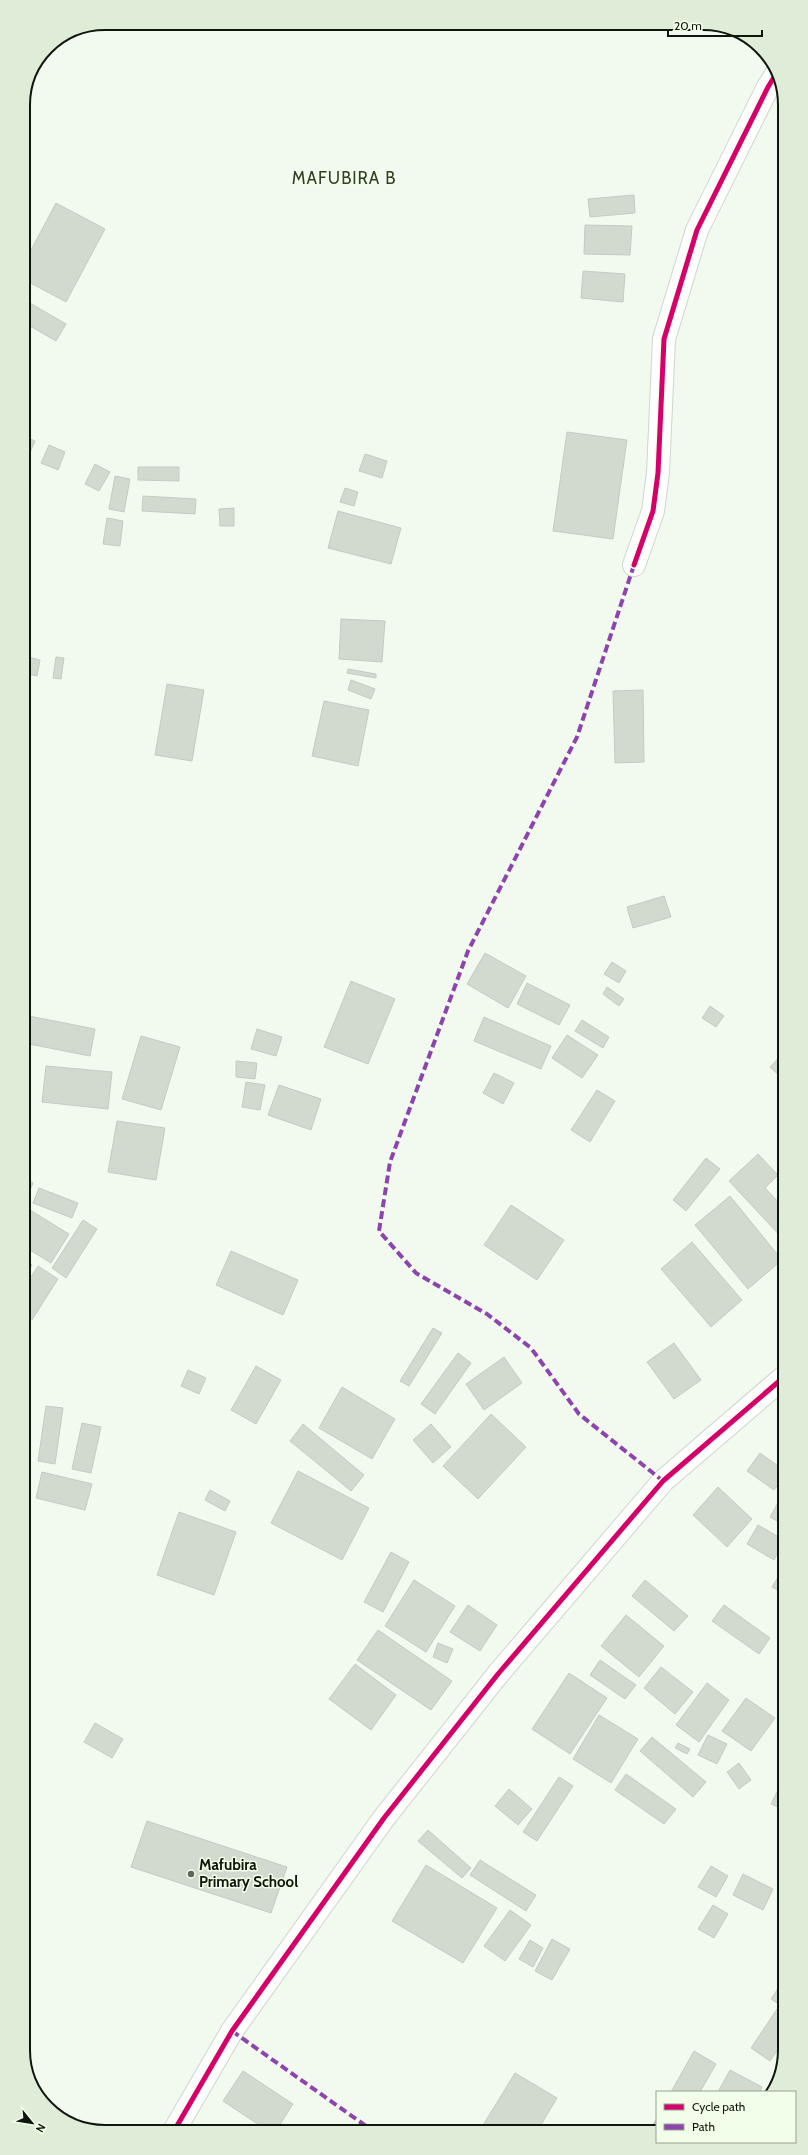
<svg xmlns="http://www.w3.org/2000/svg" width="808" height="2155" viewBox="0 0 808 2155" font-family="Cabin,sans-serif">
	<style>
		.building { fill: #d2d9cf; stroke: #c5cbc2 }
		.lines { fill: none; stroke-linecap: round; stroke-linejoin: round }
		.minor-casing { stroke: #cfd6cc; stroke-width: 24 }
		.minor { stroke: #fdfefd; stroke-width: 22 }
		.quiet { stroke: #8e44ad; stroke-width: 4; stroke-dasharray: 8 4; stroke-linecap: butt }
		.cycleway-casing { stroke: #f1ffea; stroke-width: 8 }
		.cycleway { stroke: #d6006c; stroke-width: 5 }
		.poi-dot { fill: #5f665c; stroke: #f1ffea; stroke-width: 1.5 }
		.labels { text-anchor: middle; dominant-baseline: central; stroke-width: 3; stroke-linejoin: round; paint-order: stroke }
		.poi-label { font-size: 15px; font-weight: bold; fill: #10160d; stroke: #f1ffea; text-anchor: start }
		.quarter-label { font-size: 17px; letter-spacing: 1px; fill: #313e2a; stroke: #f1ffea }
		.rim { fill: none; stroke: #10160d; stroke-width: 2 }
	</style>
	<rect width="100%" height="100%" fill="#f2faef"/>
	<path class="building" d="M634,195L635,213L590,217L588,199Z
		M56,203L105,229L66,302L23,279V265Z
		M585,225L632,226L630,255L584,254Z
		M583,271L625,274L623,302L581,298Z
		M23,299L66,324L56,341L23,322Z
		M567,432L627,440L613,539L553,531Z
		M24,436L35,441L25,464L24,463Z
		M49,445L65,452L58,470L41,463Z
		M365,454L387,461L382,478L359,471Z
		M95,464L110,472L99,491L85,484Z
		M138,467H179V481L138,480Z
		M115,476L130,479L124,512L109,509Z
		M24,480L31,482L24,500Z
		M345,488L358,492L354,506L340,502Z
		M143,496L196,499L195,514L142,511Z
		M234,508V526H220L219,509Z
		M338,511L401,528L391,564L328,548Z
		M107,518L123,521L120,546L103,544Z
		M341,619L385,621L382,662L339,659Z
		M24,656L40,660L37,676L24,673Z
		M56,657L64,658L61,679L53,678Z
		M348,669L376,674V678L347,673Z
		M351,680L375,689L371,699L348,690Z
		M167,684L204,690L192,761L155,755Z
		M643,690L644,762L615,763L613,691Z
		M324,701L369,710L358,766L312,756Z
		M664,896L671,917L633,928L627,907Z
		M485,953L526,976L508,1008L467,984Z
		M612,962L626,971L619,983L604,974Z
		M351,981L395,999L368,1064L324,1047Z
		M527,983L570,1005L559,1025L517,1004Z
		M607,987L624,999L619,1006L603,994Z
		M710,1006L724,1016L716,1027L702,1018Z
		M24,1015L95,1029L90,1056L24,1043Z
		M484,1017L551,1046L541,1069L474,1041Z
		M582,1020L609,1037L603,1048L575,1031Z
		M257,1029L282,1037L276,1056L251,1049Z
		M567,1035L598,1055L582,1078L552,1058Z
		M141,1036L180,1047L161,1110L122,1099Z
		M784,1052V1080L770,1067Z
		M236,1061L257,1063L255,1079L236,1077Z
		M46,1066L112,1072L108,1109L42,1102Z
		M494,1073L514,1083L503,1104L483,1093Z
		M246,1082L265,1085L260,1110L242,1107Z
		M279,1085L321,1099L311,1130L268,1115Z
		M597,1090L615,1101L590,1142L571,1130Z
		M117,1121L165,1128L156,1180L108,1172Z
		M758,1154L778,1175L765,1188L784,1208V1240L729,1181Z
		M706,1158L720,1169L686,1211L673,1200Z
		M25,1179L33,1183L26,1200L25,1199Z
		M39,1188L78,1203L72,1218L33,1203Z
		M730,1196L782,1260L748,1289L695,1225Z
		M511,1205L564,1240L537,1280L484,1245Z
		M30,1210L69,1234L51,1263L25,1247V1219Z
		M83,1220L97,1229L66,1278L52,1268Z
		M692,1242L742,1300L711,1327L661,1269Z
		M231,1251L298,1280L283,1315L216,1285Z
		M25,1260L32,1265L25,1276Z
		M38,1266L58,1279L32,1320L25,1316V1286Z
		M433,1328L442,1333L409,1386L400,1381Z
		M674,1343L701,1380L674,1399L647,1362Z
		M458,1353L471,1363L435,1414L421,1404Z
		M504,1357L522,1383L484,1410L466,1384Z
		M256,1366L281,1380L256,1424L231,1410Z
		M188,1370L206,1378L199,1394L181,1386Z
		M342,1387L395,1419L372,1459L319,1428Z
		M46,1406L63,1408L55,1464L38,1461Z
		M491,1414L526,1447L478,1499L443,1466Z
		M82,1423L101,1427L91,1473L72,1469Z
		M303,1424L364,1475L351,1491L290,1441Z
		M431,1424L451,1447L433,1463L413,1440Z
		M25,1438L31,1440L25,1453Z
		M760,1453L784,1470V1476L774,1490L747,1471Z
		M298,1471L369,1508L342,1560L271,1523Z
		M42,1472L92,1484L85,1510L36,1498Z
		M718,1487L752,1519L727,1547L693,1515Z
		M210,1490L230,1501L225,1511L205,1500Z
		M784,1492V1525L770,1517Z
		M179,1512L236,1532L214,1595L157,1575Z
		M758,1525L784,1540L774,1560L747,1544Z
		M391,1552L409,1562L383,1612L364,1602Z
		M784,1567V1594L772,1587Z
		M414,1580L455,1606L426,1652L385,1626Z
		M645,1580L688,1616L674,1631L632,1596Z
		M468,1605L497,1625L480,1651L450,1632Z
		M724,1605L770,1638L759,1654L712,1621Z
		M626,1615L664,1646L639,1677L601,1646Z
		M378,1630L452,1681L431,1710L357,1660Z
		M438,1643L453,1649L447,1663L433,1657Z
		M600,1660L636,1685L625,1699L590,1675Z
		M355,1664L396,1695L371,1730L329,1699Z
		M661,1667L693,1692L675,1714L644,1688Z
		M569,1673L607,1698L570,1754L532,1729Z
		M707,1683L729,1700L699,1742L676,1725Z
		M746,1698L775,1718L751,1751L722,1731Z
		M599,1715L638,1739L611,1783L573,1759Z
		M95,1723L123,1739L112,1758L84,1742Z
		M708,1735L727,1744L717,1764L698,1755Z
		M652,1737L706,1782L693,1797L640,1751Z
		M678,1743L690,1749L687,1754L675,1748Z
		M739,1763L751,1780L739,1789L727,1772Z
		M626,1774L676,1809L664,1824L615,1790Z
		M559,1777L573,1786L537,1841L523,1832Z
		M779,1788L785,1791V1810L771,1804Z
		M509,1789L532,1809L518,1825L495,1806Z
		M147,1821L287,1867L271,1913L131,1867Z
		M428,1830L471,1868L462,1878L418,1841Z
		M480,1860L536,1895L526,1911L470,1875Z
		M426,1865L497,1908L463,1963L392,1921Z
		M711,1866L728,1876L716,1897L698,1887Z
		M743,1874L773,1889L763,1910L733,1895Z
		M713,1905L728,1914L714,1938L698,1929Z
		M510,1910L531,1925L505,1961L484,1946Z
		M552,1939L570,1949L552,1980L535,1971Z
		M530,1940L543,1948L533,1967L519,1959Z
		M785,1978V2008L771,1999Z
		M777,2009L785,2015V2039L770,2061L751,2048Z
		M694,2051L716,2064L700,2092H671Z
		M730,2070L762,2087L760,2092H718Z
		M243,2071L293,2104L276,2131H268L223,2101Z
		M515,2073L557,2098L538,2130H480Z
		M657,2118V2129H650Z"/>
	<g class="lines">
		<g class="minor-casing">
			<path id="minor" d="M634,565L653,511L658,473L664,339L697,230L768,87L776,74
				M174,2131L232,2031L384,1818L498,1674L663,1481L784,1377"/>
		</g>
		<use href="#minor" class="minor"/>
		<path class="quiet" d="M634,565L577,737L468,951L390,1162L379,1231L416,1273L487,1314L531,1348L579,1414L663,1481
			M232,2031L373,2131"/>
		<g class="cycleway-casing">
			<path id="cycleway" d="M634,565L653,511L658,473L664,339L697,230L768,87L776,74
				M174,2131L232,2031L384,1818L498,1674L663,1481L784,1377"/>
		</g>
		<use href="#cycleway" class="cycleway"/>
	</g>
	<circle class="poi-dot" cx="191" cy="1874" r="4"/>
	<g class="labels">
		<g class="poi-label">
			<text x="199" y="1865">Mafubira<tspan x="199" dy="17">Primary School</tspan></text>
		</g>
		<g class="quarter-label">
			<text x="344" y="178">MAFUBIRA B</text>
		</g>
	</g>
	<path d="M0 0H808V2155H0ZM105 30H703A75 75 0 0 1 778 105V2050A75 75 0 0 1 703 2125H105A75 75 0 0 1 30 2050V105A75 75 0 0 1 105 30Z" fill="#dfecd8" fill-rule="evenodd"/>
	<path class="rim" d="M105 30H703A75 75 0 0 1 778 105V2050A75 75 0 0 1 703 2125H105A75 75 0 0 1 30 2050V105A75 75 0 0 1 105 30Z"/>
	<rect x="656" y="2091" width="140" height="52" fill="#f1ffea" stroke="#97a292"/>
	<rect x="664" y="2104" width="20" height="6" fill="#d6006c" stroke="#97a292"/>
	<text x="692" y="2111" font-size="12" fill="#10160d">Cycle path</text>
	<rect x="664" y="2124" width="20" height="6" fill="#8e44ad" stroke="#97a292"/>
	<text x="692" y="2131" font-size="12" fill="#10160d">Path</text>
	<g transform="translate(32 2123) rotate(120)" stroke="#f1ffea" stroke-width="3" paint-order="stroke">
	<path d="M0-3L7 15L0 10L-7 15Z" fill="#10160d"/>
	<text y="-6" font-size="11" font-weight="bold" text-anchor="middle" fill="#10160d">N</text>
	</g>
	<path d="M668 30v6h94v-6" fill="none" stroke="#10160d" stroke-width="2"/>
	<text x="674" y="30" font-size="12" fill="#10160d" stroke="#f1ffea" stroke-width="3" paint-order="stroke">20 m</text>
</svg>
